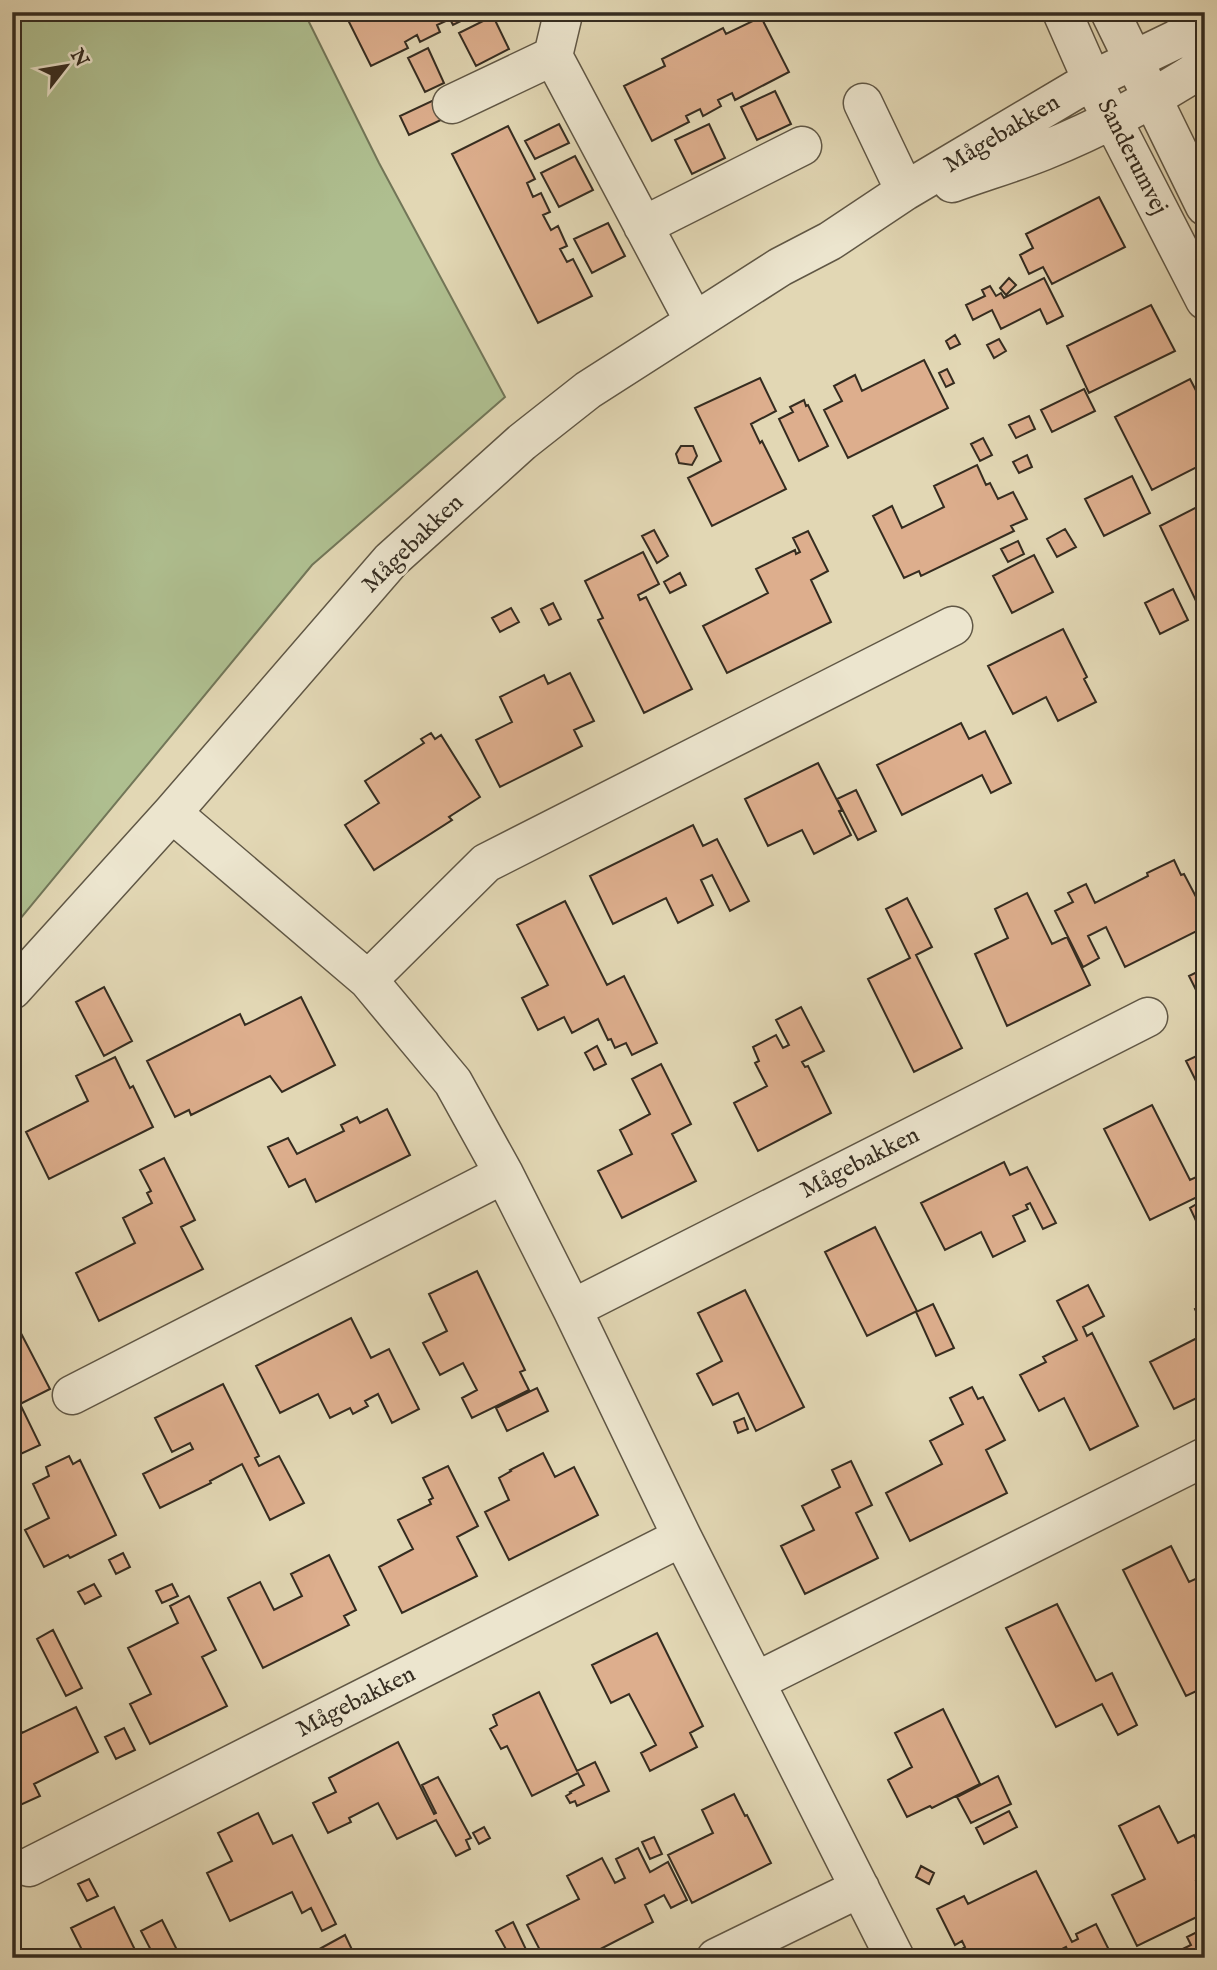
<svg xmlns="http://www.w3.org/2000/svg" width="1217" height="1970" viewBox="0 0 1217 1970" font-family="'IM FELL English',serif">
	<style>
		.green { fill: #afbf90; stroke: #727658; stroke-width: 2 }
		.building { fill: #ddae8d; stroke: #352c20; stroke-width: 2 }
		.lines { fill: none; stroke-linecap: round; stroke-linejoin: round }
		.minor-casing { stroke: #605745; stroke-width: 41 }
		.minor { stroke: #ece5ce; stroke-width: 38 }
		.labels { text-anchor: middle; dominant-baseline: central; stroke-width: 6; stroke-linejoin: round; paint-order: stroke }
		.street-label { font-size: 24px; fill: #352c20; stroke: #ece5ce }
	</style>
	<rect width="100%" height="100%" fill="#e2d7b4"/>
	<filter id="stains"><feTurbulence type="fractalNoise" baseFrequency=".00286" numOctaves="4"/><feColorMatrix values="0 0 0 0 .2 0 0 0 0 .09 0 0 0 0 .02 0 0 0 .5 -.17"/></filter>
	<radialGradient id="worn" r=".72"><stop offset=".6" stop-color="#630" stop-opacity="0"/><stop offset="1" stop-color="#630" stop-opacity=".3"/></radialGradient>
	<path class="green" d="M12,12H304L379,163L505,397L312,565L16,924L12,923Z"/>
	<path class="building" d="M344,12H479L453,25L450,19L437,25L440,32L420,42L417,35L405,42L408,48L371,66Z
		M493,16L509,49L476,66L459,33Z
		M761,17L789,72L735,100L732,93L718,100L721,106L703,116L700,109L686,116L689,122L652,141L624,86L665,66L662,59L723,28L726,34Z
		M428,48L444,83L425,92L408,58Z
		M775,91L791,124L757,140L741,107Z
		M434,100L443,119L409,135L400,116Z
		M559,124L569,143L535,159L525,141Z
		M709,124L725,158L692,174L675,140Z
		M508,126L535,179L527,183L533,197L541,193L550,212L543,215L551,230L558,226L567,246L560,249L567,262L573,259L592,296L538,323L452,154Z
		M575,156L593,190L559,207L541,173Z
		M1099,197L1125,247L1052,284L1043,267L1029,274L1020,255L1033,248L1026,234Z
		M608,223L625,256L592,273L574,239Z
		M1009,278L1016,285L1006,295L1000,288Z
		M1044,278L1063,316L1047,324L1040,309L1001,329L992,310L973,320L966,305L985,296L982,290L990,286L996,296L1001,293L1004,298Z
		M1151,305L1175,351L1089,393L1067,346Z
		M955,335L960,344L950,349L946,341Z
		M999,339L1006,351L994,358L987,345Z
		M924,360L948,408L848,458L824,410L842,401L834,386L855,375L862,391Z
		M947,369L954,383L946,387L939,373Z
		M760,378L776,411L751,424L760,443L762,441L786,489L712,526L688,478L721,461L695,408Z
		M1190,379L1205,408V463L1152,490L1115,417Z
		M1084,389L1095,411L1052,432L1041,410Z
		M804,400L806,406L808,405L828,446L799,461L779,419L793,412L790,407Z
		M1029,416L1035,429L1016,438L1009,425Z
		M983,438L992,455L980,461L971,444Z
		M681,446H693L697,456L692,465L679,463L676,454Z
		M1027,455L1032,467L1019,473L1013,462Z
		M977,465L986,485L990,483L998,499L1013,492L1027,519L1011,526L1014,531L921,576L919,571L904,578L873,516L892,506L902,528L944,507L934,486Z
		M1132,476L1150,513L1104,536L1085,499Z
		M1205,503V597L1196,601L1160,526Z
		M1065,529L1076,547L1057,557L1047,539Z
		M654,530L668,556L657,563L642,536Z
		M808,531L828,571L811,580L831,622L727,673L703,626L768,593L756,569L795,550L796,554L800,552L793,538Z
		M1018,541L1024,554L1008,562L1001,549Z
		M643,552L659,584L638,595L640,600L646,597L692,689L644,713L598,620L603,618L585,581Z
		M1034,555L1053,592L1012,613L993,576Z
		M680,573L686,585L670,593L664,582Z
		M1173,589L1188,620L1160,634L1145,603Z
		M553,603L561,619L549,625L541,609Z
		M511,608L519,622L500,632L492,618Z
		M1063,629L1087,677L1084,679L1096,702L1058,721L1046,697L1013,714L988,666Z
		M570,673L594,721L574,730L582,746L500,787L476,740L512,722L500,697L544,675L548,684Z
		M961,723L969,739L985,731L1011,783L991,793L982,775L902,815L877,765Z
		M431,733L435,739L441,735L480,797L449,817L452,820L374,870L345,825L379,803L365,781L424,743L421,739Z
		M818,763L842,810L839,811L851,835L814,854L802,830L768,846L745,799Z
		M856,790L876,831L858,840L837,799Z
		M693,825L703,846L717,839L749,901L730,911L712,875L701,880L713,905L678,923L666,898L613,924L590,876Z
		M1174,860L1181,875L1184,874L1205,914V927L1125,967L1106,927L1088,936L1099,958L1083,967L1055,911L1073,902L1068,893L1086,884L1095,903L1148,876L1147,873Z
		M1027,893L1052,944L1067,937L1090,985L1007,1026L975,954L1008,938L995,909Z
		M907,898L932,947L916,955L962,1048L914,1072L868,979L910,958L886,909Z
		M565,901L607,985L624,976L657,1043L632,1055L626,1043L615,1048L611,1039L608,1040L598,1019L572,1033L564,1017L538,1030L522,998L548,985L517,925Z
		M1205,968V1005L1204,1006L1189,976Z
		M104,987L132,1041L104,1056L76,1002Z
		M301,997L335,1065L282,1092L270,1076L191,1115L189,1110L175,1117L147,1061L240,1014L245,1025Z
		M801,1007L824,1051L802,1062L805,1067L808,1066L831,1113L758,1151L734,1103L767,1086L755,1063L759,1061L753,1047L776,1035L783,1048L789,1045L776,1020Z
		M597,1046L606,1064L594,1070L585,1053Z
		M1205,1052V1099L1186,1061Z
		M115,1057L130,1088L133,1086L153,1127L49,1179L26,1132L88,1101L76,1076Z
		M661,1064L691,1124L672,1134L696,1181L622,1218L598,1171L632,1154L620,1130L650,1114L632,1079Z
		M1152,1105L1190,1180L1205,1173V1221L1198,1225L1190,1208L1200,1202L1197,1197L1150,1220L1104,1129Z
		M387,1109L410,1155L316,1202L305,1179L289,1187L268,1147L288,1138L297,1154L344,1131L341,1125L357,1117L360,1123Z
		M164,1158L195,1220L181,1227L203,1269L99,1321L76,1273L135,1243L123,1218L152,1203L147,1193L151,1191L140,1170Z
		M1004,1162L1010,1175L1027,1167L1056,1223L1043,1229L1030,1203L1026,1205L1028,1209L1013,1216L1025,1241L993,1257L981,1232L945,1250L921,1203Z
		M875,1227L917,1311L867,1336L825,1252Z
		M477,1271L525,1370L520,1372L529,1390L472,1418L462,1398L477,1390L463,1363L440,1375L423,1343L447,1331L429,1294Z
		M1088,1285L1104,1316L1083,1327L1087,1336L1092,1333L1138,1426L1090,1450L1064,1398L1039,1411L1020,1375L1046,1362L1043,1357L1077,1340L1057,1301Z
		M745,1290L804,1407L756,1431L738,1393L713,1405L697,1374L722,1361L698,1313Z
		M933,1304L954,1348L936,1356L916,1312Z
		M1205,1305V1330L1195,1309Z
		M12,1316L50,1389L20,1404L40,1445L12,1458Z
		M351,1318L371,1358L389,1349L419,1409L392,1423L378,1394L365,1401L368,1406L353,1414L350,1408L330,1418L318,1394L280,1413L256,1366Z
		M1205,1334V1394L1174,1409L1150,1362Z
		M223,1384L259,1456L255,1458L259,1466L279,1456L304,1503L270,1520L242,1464L210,1481L211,1483L160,1508L143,1474L193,1449L190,1443L172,1452L155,1418Z
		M972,1387L978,1399L983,1397L1005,1440L986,1450L1007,1493L910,1541L886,1493L942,1464L930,1441L963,1424L950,1398Z
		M537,1388L548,1411L507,1431L496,1408Z
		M744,1418L748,1429L738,1433L734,1422Z
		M543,1453L555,1477L574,1467L598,1515L509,1560L485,1512L509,1500L499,1478L511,1471L510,1470Z
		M69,1456L73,1464L80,1460L116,1535L70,1558L68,1555L44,1567L25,1530L49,1518L33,1484L49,1476L46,1467Z
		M851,1461L872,1505L856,1513L878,1558L805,1594L781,1546L814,1530L802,1506L840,1487L832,1470Z
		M448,1466L478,1526L457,1537L477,1576L402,1613L379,1567L413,1549L398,1520L431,1504L429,1500L433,1498L423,1478Z
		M1171,1546L1189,1582L1204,1575L1205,1577V1598L1199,1601L1205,1612V1687L1186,1696L1123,1570Z
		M123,1553L130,1567L116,1574L109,1560Z
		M329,1555L356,1610L344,1616L349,1625L263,1668L228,1598L260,1582L274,1610L302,1596L291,1574Z
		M94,1584L101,1596L85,1604L78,1592Z
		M172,1584L178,1596L162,1603L156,1591Z
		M189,1596L216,1650L202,1657L227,1706L150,1744L130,1704L151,1694L128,1648L178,1623L170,1606Z
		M1057,1604L1096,1681L1112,1673L1137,1725L1118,1735L1102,1704L1056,1727L1006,1628Z
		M53,1630L82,1688L66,1696L37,1639Z
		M657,1633L703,1726L690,1733L697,1747L650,1771L641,1753L656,1745L629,1694L611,1703L592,1665Z
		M539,1692L577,1771L595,1762L609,1791L577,1806L575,1801L570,1803L566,1796L571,1793L570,1792L584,1785L578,1773L532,1796L507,1746L501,1749L490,1729L497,1725L493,1715Z
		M76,1707L98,1752L34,1784L40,1796L18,1806L12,1794V1714L22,1733Z
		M943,1709L980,1784L932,1808L930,1806L907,1817L888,1780L912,1767L895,1733Z
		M124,1728L135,1750L116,1759L105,1737Z
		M398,1742L434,1814L436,1813L422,1785L438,1777L471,1838L466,1840L470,1849L456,1856L436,1820L397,1839L378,1803L349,1818L351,1822L328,1833L313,1803L336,1792L329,1778Z
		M998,1776L1011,1804L971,1823L957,1797Z
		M734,1794L745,1816L747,1815L771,1863L692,1903L668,1855L713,1833L702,1810Z
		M1159,1806L1178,1843L1194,1835L1205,1856V1876L1196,1881L1205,1900V1913L1137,1946L1112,1895L1145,1879L1119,1826Z
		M1009,1811L1017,1827L984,1844L976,1828Z
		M258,1813L273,1844L292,1835L336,1924L322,1931L311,1908L302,1913L292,1892L230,1921L207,1873L232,1861L218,1833Z
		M484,1827L490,1838L479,1844L473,1833Z
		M654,1837L662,1854L650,1859L642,1842Z
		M638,1848L650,1872L668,1862L687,1900L671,1908L664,1895L645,1905L653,1922L583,1958H544L527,1925L579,1899L567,1876L602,1858L615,1883L625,1878L616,1859Z
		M921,1866L934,1873L929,1884L916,1877Z
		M1036,1871L1072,1942L1078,1939L1076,1934L1096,1924L1113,1958H1071L1066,1947L1045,1958H957L955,1953L965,1947L962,1941L955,1945L937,1909L964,1896L968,1904Z
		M89,1879L98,1896L87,1901L78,1884Z
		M114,1907L139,1958H86L71,1928Z
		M162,1920L181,1958H155L141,1931Z
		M513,1922L530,1958H494L507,1951L496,1931Z
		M1205,1928V1958H1169L1168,1956L1191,1945L1187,1937Z
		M345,1935L356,1958H330L328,1953L323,1955L324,1958H303Z"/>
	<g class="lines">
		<g class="minor-casing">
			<path id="minor" d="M562,12L563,14L553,56L694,321
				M1062,12L1092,80L1205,300
				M1110,12L1205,206
				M863,103L905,191
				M452,104L553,56
				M952,183C982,172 1013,163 1043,151C1100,128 1154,99 1205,66
				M643,226L802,146
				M172,813L368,980L453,1082L504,1174L572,1309L682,1537L895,1958
				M368,980L486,863L953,626
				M12,990L172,813L391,560L522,442L588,390L780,267L830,241L905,191L1092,80L1175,40L1205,28
				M572,1309L1148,1017
				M72,1395L504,1174
				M757,1681L1205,1457
				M29,1867L682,1537
				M716,1958L860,1888"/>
		</g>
		<use href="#minor" class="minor"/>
	</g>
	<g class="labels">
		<g class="street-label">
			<text transform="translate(1002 134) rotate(-31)">Mågebakken</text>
			<text transform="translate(1132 157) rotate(63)">Sanderumvej</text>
			<text transform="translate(413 544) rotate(-44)">Mågebakken</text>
			<text transform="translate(860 1163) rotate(-27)">Mågebakken</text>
			<text transform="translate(356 1702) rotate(-27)">Mågebakken</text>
		</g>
	</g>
	<rect width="1217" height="1970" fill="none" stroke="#e2d7b4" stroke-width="42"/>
	<rect x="14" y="14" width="1189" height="1942" fill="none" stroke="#352c20" stroke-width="3.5"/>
	<rect x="21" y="21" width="1175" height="1928" fill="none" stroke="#352c20" stroke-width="2"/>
	<g transform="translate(66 66) rotate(59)" stroke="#ece5ce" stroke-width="5" paint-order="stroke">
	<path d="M0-5L12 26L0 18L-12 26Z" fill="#352c20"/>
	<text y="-10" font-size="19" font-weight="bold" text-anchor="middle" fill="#352c20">N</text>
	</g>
	<rect width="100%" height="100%" filter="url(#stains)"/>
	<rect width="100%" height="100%" fill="url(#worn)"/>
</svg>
